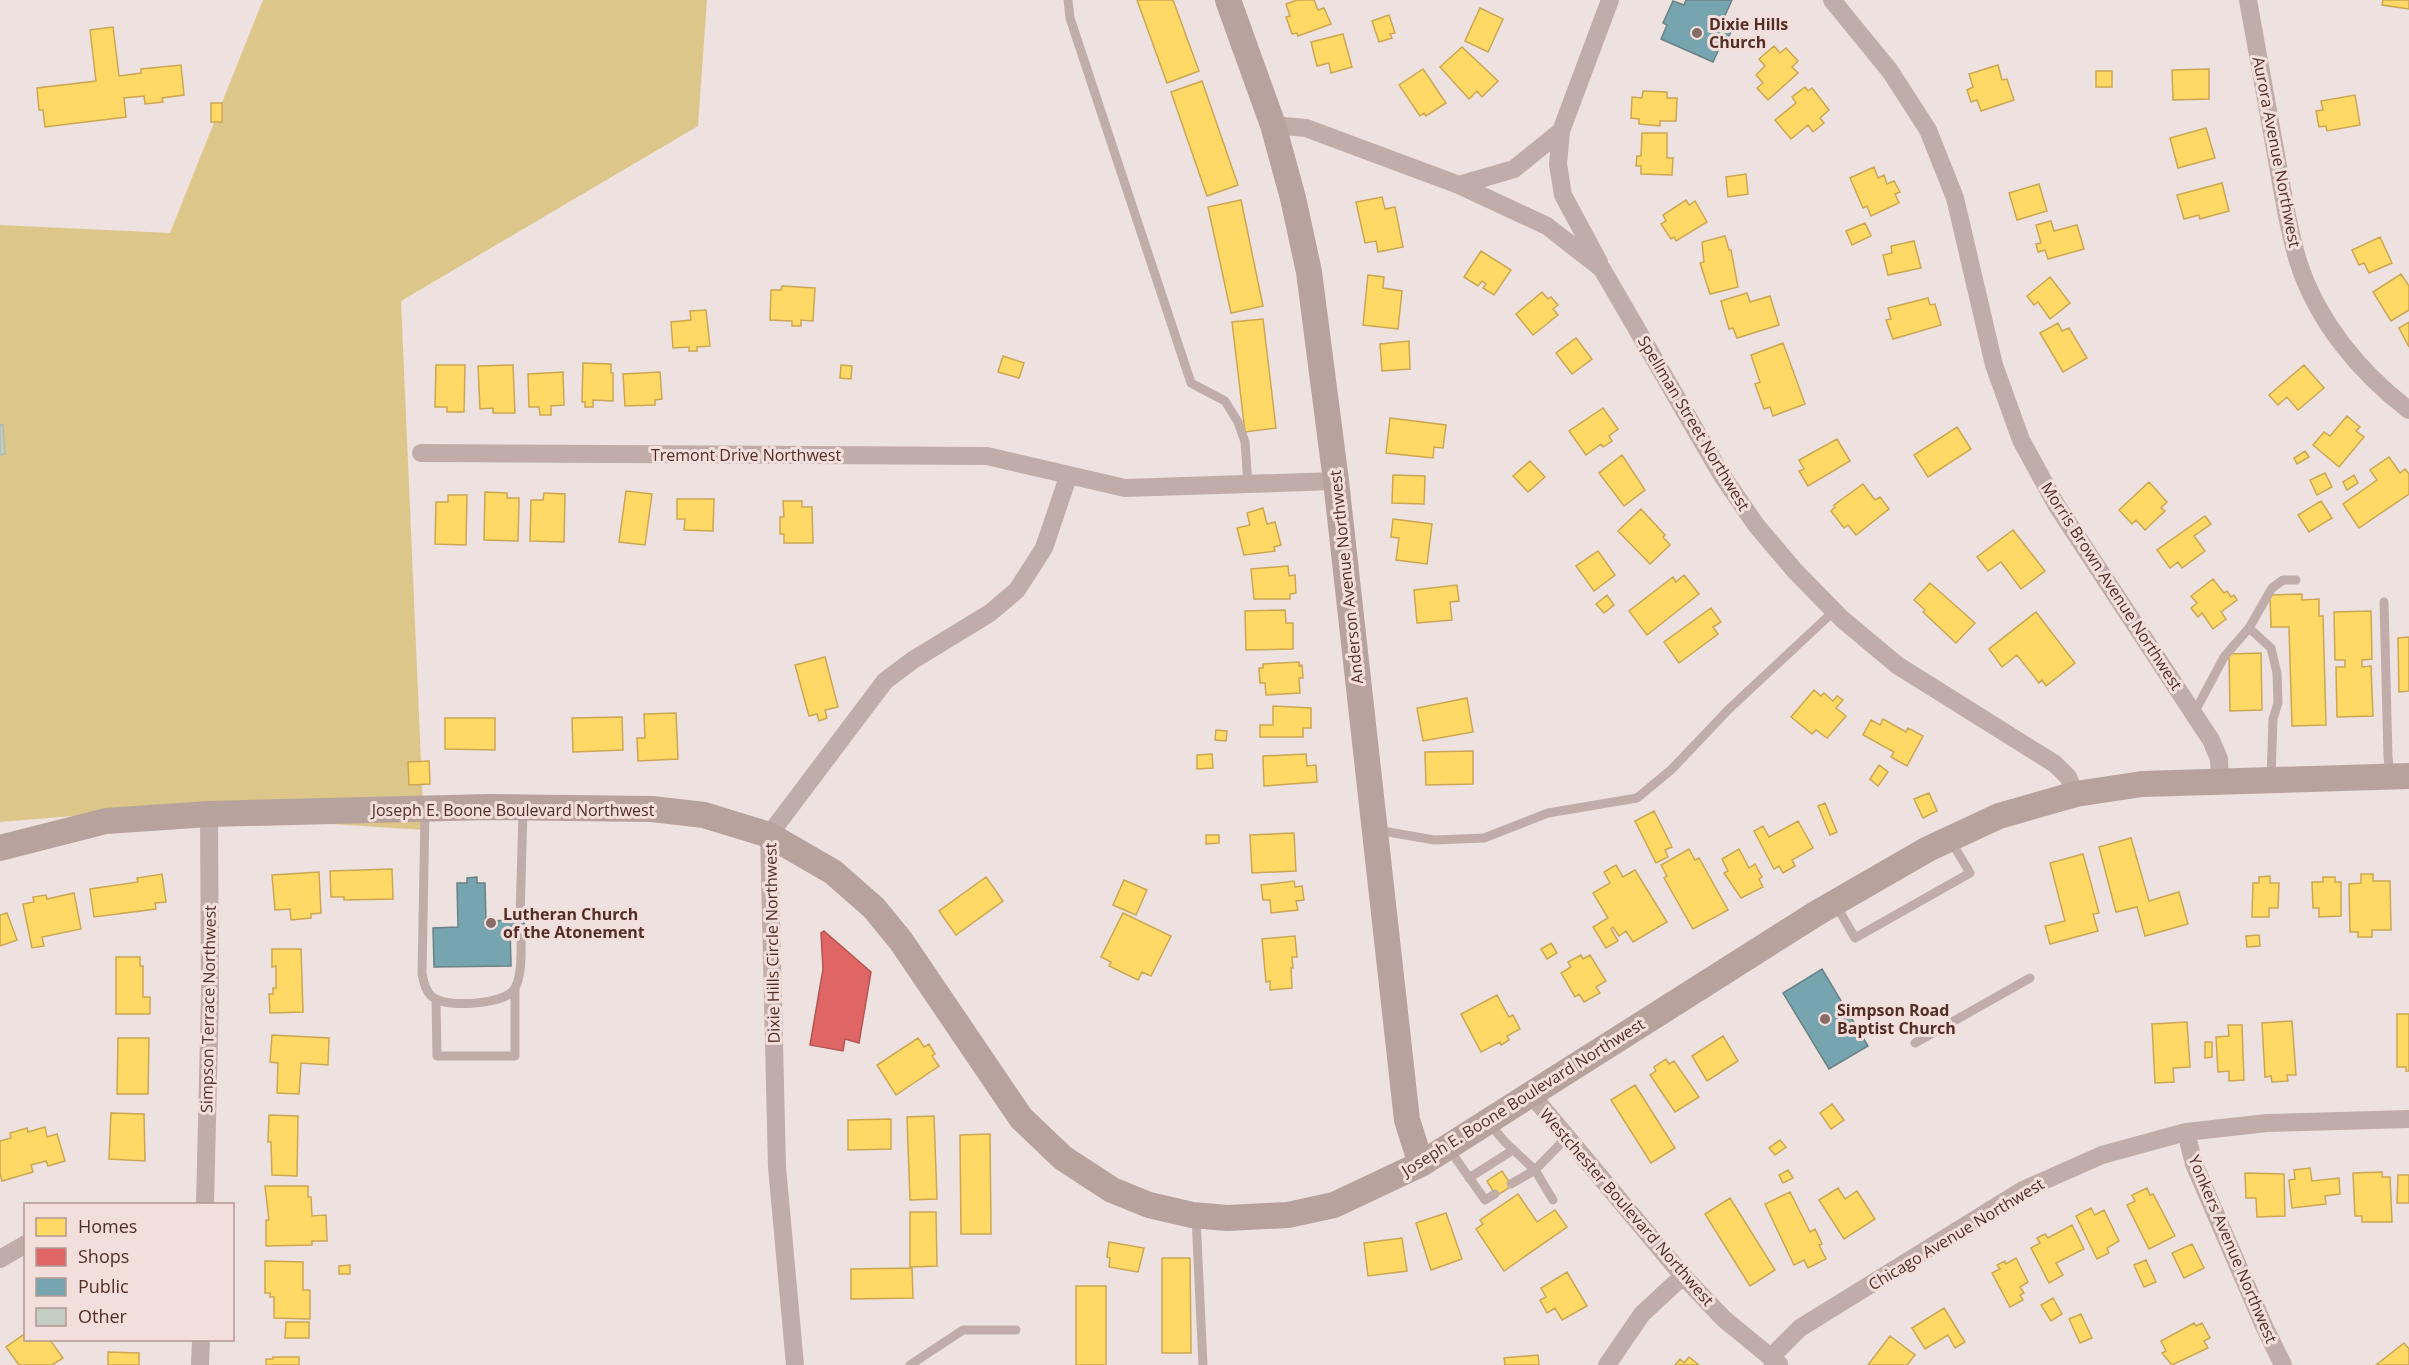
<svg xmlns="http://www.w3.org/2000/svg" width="2409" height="1365" viewBox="0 0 2409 1365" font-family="'Open Sans',sans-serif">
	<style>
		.forest { fill: #dcc68a }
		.homes { fill: #ffd966; stroke: #cba653; stroke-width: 1.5 }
		.shops { fill: #e06666; stroke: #b55553; stroke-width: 1.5 }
		.public { fill: #76a5af; stroke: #6b8186; stroke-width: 1.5 }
		.building { fill: #c3cdc1; stroke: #b0bbb0; stroke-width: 1.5 }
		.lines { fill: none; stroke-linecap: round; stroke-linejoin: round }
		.lane { stroke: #c0adaa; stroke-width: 9 }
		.street { stroke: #c0adaa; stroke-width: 18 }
		.secondary { stroke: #b7a29e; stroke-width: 26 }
		.poi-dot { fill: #886d67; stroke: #f2dfdb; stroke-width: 2 }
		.labels { text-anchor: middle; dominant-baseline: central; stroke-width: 6; stroke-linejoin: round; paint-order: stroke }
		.poi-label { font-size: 16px; font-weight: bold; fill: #522e26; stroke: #f2dfdb; text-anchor: start }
		.street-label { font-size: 16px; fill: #522e26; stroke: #f2dfdb }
	</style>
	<rect width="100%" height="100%" fill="#ede2e0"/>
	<path class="forest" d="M263,0H707L698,126L401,301L424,830L133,811L0,822V225L170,233Z"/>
	<path class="homes" d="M1137,0H1173L1199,71L1167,83Z
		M1297,0H1314L1318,10L1324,8L1331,24L1298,36L1297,33L1292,34L1286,17L1290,16L1286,4Z
		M2383,0H2409V9L2382,5Z
		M1480,8L1503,19L1488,52L1465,41Z
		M1389,15L1395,33L1390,34L1392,38L1379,42L1372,21Z
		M113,27L119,76L141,73V69L181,65L184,95L162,98L163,102L145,104L144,96L124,98L126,117L45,127L43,110H39L37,88L96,81L90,30Z
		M1343,34L1352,67L1331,73L1329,63L1317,66L1311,42Z
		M1774,46L1780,53L1786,48L1798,61L1792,67L1798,73L1768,100L1757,88L1763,83L1756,75L1765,66L1759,59Z
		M1462,47L1498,81L1482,97L1477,91L1469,99L1440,67Z
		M1998,65L2002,80L2007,79L2014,100L1981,111L1977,100L1971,102L1967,90L1973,87L1969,74Z
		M1423,69L1446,103L1426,116L1424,113L1420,116L1399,85Z
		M2209,69V99L2173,100L2172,70Z
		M2096,71H2112V87H2096Z
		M1202,81L1238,185L1207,196L1171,92Z
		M1805,87L1808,91L1812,88L1829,110L1820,118L1824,123L1813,132L1808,125L1791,139L1775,120L1796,103L1792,97Z
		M1643,91L1667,92V98H1677L1676,121H1660V126L1639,124V119L1631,118L1632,97L1642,98Z
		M2355,95L2360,125L2327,131L2326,126L2319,127L2316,111L2323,110L2321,101Z
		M211,103H222V122H211Z
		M2206,128L2215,158L2178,168L2170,138Z
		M1642,133H1667V158H1673L1672,175L1641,174V166H1636L1637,156H1641Z
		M1874,167L1878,178L1884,175L1887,184L1894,181L1900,192L1895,194L1899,203L1871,216L1867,206L1863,208L1850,178Z
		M1746,174L1748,194L1728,197L1726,177Z
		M2222,183L2229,211L2200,219L2199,215L2184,219L2177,195Z
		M2039,184L2047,211L2017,220L2009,193Z
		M1382,197L1385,209L1395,207L1403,247L1378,252L1376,241L1365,243L1356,202Z
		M1241,200L1263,306L1231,313L1208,207Z
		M1686,200L1689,205L1695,201L1707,222L1676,241L1674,237L1671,239L1661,224L1666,221L1663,215Z
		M2051,221L2054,231L2077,225L2084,249L2048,259L2045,250L2038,252L2036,244L2041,243L2036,225Z
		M1865,223L1871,236L1852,245L1846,231Z
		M1725,236L1729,250H1731L1738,287L1710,294L1700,263L1704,262L1702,242Z
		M2380,237L2392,263L2369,273L2364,263L2359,265L2352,250Z
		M1914,241L1921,268L1888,275L1883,255L1892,253L1891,246Z
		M1481,251L1511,270L1494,295L1483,288L1486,284L1482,281L1478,286L1464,277Z
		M2401,274L2409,286V310L2391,321L2373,292Z
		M1368,275L1384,277L1383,288L1402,291L1398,329L1363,325Z
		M2050,277L2070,303L2050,319L2038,302L2034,305L2027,296Z
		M782,286L815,288L813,321L801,320V326H792V321L770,320L771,290H781Z
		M1542,292L1548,299L1551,297L1558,305L1553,309L1558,315L1533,335L1516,314Z
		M1747,293L1750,302L1770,296L1779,325L1737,338L1733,328L1729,329L1721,301Z
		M1928,298L1930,305L1935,304L1941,325L1893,339L1886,320L1891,319L1888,308Z
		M706,310L710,346L697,347V351H689V347L673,348L671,322L691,320L690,311Z
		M1263,319L1276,428L1245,432L1232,322Z
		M2409,322V347L2399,328Z
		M2058,323L2062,331L2069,328L2087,358L2063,372L2040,333Z
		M1576,338L1592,359L1572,374L1556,353Z
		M1409,341L1410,369L1382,371L1380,344Z
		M1783,343L1805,404L1773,416L1770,407L1764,409L1755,384L1760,382L1751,355Z
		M1003,356L1024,363L1019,378L998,372Z
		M583,363L611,364V373H613V401L593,400V407H585V402H582Z
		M436,365H465L464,412H447V407H435Z
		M513,365L515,413H493V408L480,409L478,366Z
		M841,365L852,366L851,379L840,378Z
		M2304,365L2324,388L2298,410L2287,397L2278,405L2269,395Z
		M563,372L564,405L551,406V415H540L539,407H529L528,374Z
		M660,372L662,399L655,400V405L625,406L623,374Z
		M1603,408L1618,429L1609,436L1612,441L1603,447L1601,444L1586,455L1569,431Z
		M2347,416L2360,427L2356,431L2364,437L2339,467L2313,445L2324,432L2330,436Z
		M1390,418L1446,425L1443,448L1434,447L1433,458L1386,453Z
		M1957,427L1971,449L1928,477L1914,455Z
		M1837,439L1850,461L1808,486L1799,471L1804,469L1799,460Z
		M2305,451L2309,457L2297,464L2294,458Z
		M1622,455L1645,490L1624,506L1599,473Z
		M2389,457L2400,473L2405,469L2409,474V494L2359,528L2343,504L2377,480L2370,470Z
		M1530,461L1545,477L1528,492L1513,476Z
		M2325,473L2332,487L2317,495L2310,480Z
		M1393,475L1425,476L1424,504L1392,503Z
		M2354,475L2358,483L2347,490L2343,482Z
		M2149,482L2167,502L2161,508L2165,511L2145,530L2136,520L2132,524L2119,510Z
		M1863,484L1875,500L1880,497L1889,509L1856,535L1848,525L1844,528L1831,511L1835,507L1834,505Z
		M626,491L652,494L645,545L619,542Z
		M485,492L507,493V498H519L518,541L484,540Z
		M544,493L565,494L564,542L530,541L531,500H543Z
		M448,495H467L466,545L435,544L436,502H448Z
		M677,499H714L713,531L684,530L685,519H677Z
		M783,501H802V507H812L813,543H784V534H780V517H784Z
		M2321,501L2332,518L2309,532L2298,515Z
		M1263,508L1267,524L1275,522L1281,545L1274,547L1275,551L1244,555L1237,528L1250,525L1247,513Z
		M1641,509L1665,535L1663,537L1670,545L1650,564L1618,531Z
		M2205,516L2211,524L2194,536L2205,551L2182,568L2178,562L2170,568L2157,550Z
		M1393,519L1432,524L1427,564L1396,560L1399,538L1391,537Z
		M2013,530L2045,571L2021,589L2001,562L1988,571L1977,557Z
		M1598,551L1615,575L1594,591L1576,566Z
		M1288,566L1289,576L1295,575L1296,593L1290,594V599H1254L1251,569Z
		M1684,575L1699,594L1647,635L1629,611L1673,577L1676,582Z
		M2213,579L2224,593L2227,591L2231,597L2234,595L2237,600L2221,612L2226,619L2213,629L2202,613L2198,617L2191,608L2197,603L2191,596Z
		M1930,583L1975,623L1956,643L1923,612L1925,610L1914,600Z
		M1457,585L1459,601L1450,602L1452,620L1417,623L1414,590Z
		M2302,594V600L2319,599V616H2323L2326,725L2292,726L2289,627H2271L2270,595Z
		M1607,595L1614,605L1604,613L1596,604Z
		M1711,608L1721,622L1713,627L1718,634L1679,663L1664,642Z
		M1285,610L1286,623H1293V649L1246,650L1245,611Z
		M2371,611L2372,659L2362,660V667L2371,666L2373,716L2337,717L2336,667H2345V660H2335L2334,612Z
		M2036,612L2075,663L2046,686L2042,680L2039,683L2017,655L2002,667L1989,649Z
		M2409,637V691L2399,692L2398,638Z
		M2261,653L2262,710L2230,711L2229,654Z
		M825,657L838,707L825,710L827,718L819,721L817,714L809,716L795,665Z
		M1299,662V666L1302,665L1303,678H1299L1300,693L1266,695L1265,683H1260L1259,668H1263V664Z
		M1814,690L1821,696L1824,693L1833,701L1837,696L1843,700L1836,708L1846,716L1827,738L1816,730L1812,734L1791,717Z
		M1467,698L1473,732L1423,741L1417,708Z
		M1273,706L1311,708V728H1303V737H1260V725H1273Z
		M676,713L678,759L638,761L637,738H645L644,714Z
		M622,717L623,750L573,752L572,718Z
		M445,718H495V750L445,749Z
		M1883,719L1906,732L1908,728L1923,736L1907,766L1891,757L1894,752L1863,735L1871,720L1880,725Z
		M1216,730L1227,731L1226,741L1215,740Z
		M1473,751V784L1426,785L1425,752Z
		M1212,754L1213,768L1197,769V755Z
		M1306,754L1307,766L1316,765L1317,782L1264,786L1263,756Z
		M429,761L430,784L409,785L408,762Z
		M1879,765L1888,772L1878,786L1870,779Z
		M1929,793L1937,811L1923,818L1914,799Z
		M1825,803L1837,832L1830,835L1818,806Z
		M1654,811L1672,847L1665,850L1668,857L1656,863L1635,821Z
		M1798,821L1813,848L1792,860L1795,866L1783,873L1779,866L1774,869L1754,831L1763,826L1769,837Z
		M1294,833L1296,871L1252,873L1250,835Z
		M1206,835H1219V843L1206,844Z
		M2131,838L2149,901L2179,892L2188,924L2145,936L2137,907L2116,912L2099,847Z
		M1689,849L1695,860L1699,858L1728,910L1693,929L1664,878L1667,876L1661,865Z
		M1739,849L1749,868L1755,864L1762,877L1759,879L1763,887L1741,898L1724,873L1728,871L1722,859Z
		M2083,854L2099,913L2093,914L2098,931L2050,944L2045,926L2065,921L2050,863Z
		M1616,865L1623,877L1635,870L1667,922L1633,942L1626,931L1619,936L1613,927L1611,929L1618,941L1606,948L1593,927L1608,918L1593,893L1610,883L1604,872Z
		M392,869L393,899L344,900V897H331L330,871Z
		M319,872L321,913L311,914V918L291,920L290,909L275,910L272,875Z
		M162,874L166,902L155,903L156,909L94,917L90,889L138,882L137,878Z
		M2361,874H2373V881H2390L2391,930H2372V937H2358V932H2350L2349,884L2361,883Z
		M2270,876V883H2279L2278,908H2269V917H2252L2253,883H2259V877Z
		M986,877L1003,901L956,935L939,911Z
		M2323,877H2335V882H2341V916L2319,917V908H2313L2312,882H2323Z
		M1124,880L1147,890L1136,915L1113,905Z
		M1294,881L1295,887L1302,886L1304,900L1296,901L1298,910L1271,913L1270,900H1263L1261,885Z
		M74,893L81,929L42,937L44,946L32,948L23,904L34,902L33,897L46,895L47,899Z
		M7,913L17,940L0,946V915Z
		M1123,913L1171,936L1151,976L1142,972L1138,980L1109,966L1111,962L1101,957Z
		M2259,935L2260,946L2247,947L2246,936Z
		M1295,936L1297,957H1292L1293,968H1291L1292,988L1270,990V981L1266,982L1262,939Z
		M1551,943L1557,953L1547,959L1541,949Z
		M272,949H301L303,1012L270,1013L269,994H273V988H276V966L272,967Z
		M1581,955L1583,959L1590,955L1606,981L1596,987L1600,993L1584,1002L1579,994L1575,997L1561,973L1571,967L1568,962Z
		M116,957H140V966H143V997H150V1014H116Z
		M1497,995L1509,1017L1513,1015L1520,1029L1507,1036L1509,1040L1501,1045L1500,1042L1481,1052L1461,1014Z
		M2397,1014H2409V1071H2406V1067H2397Z
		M2292,1021L2296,1075H2287L2288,1081L2272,1082L2271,1076L2265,1077L2262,1023Z
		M2187,1022L2190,1067L2173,1068L2174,1082L2155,1083L2152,1024Z
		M2228,1025H2242L2244,1080L2229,1081V1071L2218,1072L2216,1037L2229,1036Z
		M272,1035L329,1038L328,1065L301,1063L299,1094L277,1093L278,1063L270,1062Z
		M1723,1036L1738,1061L1707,1081L1692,1056Z
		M118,1038H149L148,1094H117Z
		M918,1038L924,1047L929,1044L935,1054L932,1056L939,1066L896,1095L877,1065Z
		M2205,1042H2212V1057L2205,1058Z
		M1666,1059L1669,1064L1674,1061L1699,1097L1675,1112L1650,1075L1656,1071L1654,1067Z
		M1635,1085L1675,1148L1651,1163L1611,1100Z
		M1832,1104L1844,1120L1831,1129L1820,1113Z
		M111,1113L144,1114L145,1161L109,1159Z
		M269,1115L298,1116L297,1176L272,1175L271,1142H268Z
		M934,1116L937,1199L910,1200L907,1117Z
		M891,1119V1149L848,1150V1120Z
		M45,1127L47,1137L57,1134L65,1161L48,1166L46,1161L31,1165L33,1172L2,1181L0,1173V1141L11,1138L10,1133L27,1128L28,1132Z
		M990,1134L991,1234H961L960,1135Z
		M1780,1140L1786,1147L1775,1155L1769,1148Z
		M2310,1168L2312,1181L2339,1178L2340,1194L2325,1196L2326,1204L2292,1208L2289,1180L2295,1179L2294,1170Z
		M1788,1170L1793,1178L1783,1183L1779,1175Z
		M1502,1171L1512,1186L1496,1196L1487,1181Z
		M2382,1172V1177H2390L2392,1222H2362V1216H2355L2353,1173Z
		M2245,1173L2284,1174L2285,1216L2257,1217L2256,1198H2246Z
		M2398,1175H2409V1203H2397Z
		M265,1186H308V1197H311L312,1216L326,1215L327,1241H312V1245L266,1246V1220H269Z
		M1838,1188L1845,1199L1857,1191L1875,1219L1844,1239L1819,1200Z
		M2147,1188L2150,1195L2153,1194L2175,1236L2149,1249L2127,1205L2135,1201L2132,1195Z
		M1790,1192L1810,1232L1815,1229L1822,1244L1819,1245L1826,1259L1808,1268L1804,1260L1794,1265L1765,1204Z
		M1518,1194L1537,1222L1555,1210L1567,1227L1504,1271L1476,1229L1483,1224L1480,1220Z
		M1730,1198L1775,1270L1750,1286L1705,1214Z
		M2091,1208L2095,1215L2104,1210L2119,1241L2107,1248L2109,1253L2097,1259L2076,1216Z
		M910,1212H936L937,1266L910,1267Z
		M1446,1213L1462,1259L1431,1270L1416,1223Z
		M2072,1225L2084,1249L2056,1263L2063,1275L2049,1283L2031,1248L2040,1243L2037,1238L2045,1234L2048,1238Z
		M1402,1238L1407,1271L1368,1276L1364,1243Z
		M1109,1242L1144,1248L1138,1272L1109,1267L1110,1258L1107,1257Z
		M2192,1244L2204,1268L2184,1278L2172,1253Z
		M1162,1258H1190L1191,1353H1162Z
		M2016,1258L2028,1282L2020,1287L2024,1293L2020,1295L2023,1300L2010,1307L1992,1273L2000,1269L1997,1265L2005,1261L2006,1264Z
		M2146,1260L2156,1282L2144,1287L2134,1265Z
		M265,1261L303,1262V1290H310V1319L274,1318V1297H270V1293H265Z
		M350,1265V1274H339V1266Z
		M912,1268L913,1298L851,1299V1269Z
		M1567,1272L1587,1306L1562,1320L1555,1308L1547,1313L1540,1300L1546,1297L1541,1288Z
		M1076,1286H1106V1365H1076Z
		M2053,1298L2062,1314L2051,1321L2041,1305Z
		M1944,1308L1965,1342L1955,1348L1948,1335L1925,1349L1912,1328Z
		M2081,1314L2092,1338L2080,1343L2069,1319Z
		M286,1322H309V1338H285Z
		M2194,1323L2196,1326L2202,1323L2210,1338L2204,1341L2208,1348L2172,1365L2162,1353L2166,1351L2161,1341Z
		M26,1333V1340H50L63,1358L52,1365H19L6,1347Z
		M1890,1336L1915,1355L1907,1365H1868Z
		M2404,1343L2409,1349V1365H2376Z
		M108,1352L139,1353V1365H108Z
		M1538,1355L1539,1365H1505L1504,1358Z
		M273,1357H299V1365H266V1359H273Z
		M1689,1357L1699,1365H1675L1680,1359L1684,1363Z"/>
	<path class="shops" d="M824,931L871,972L859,1043L845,1039L843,1051L810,1045L823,969L821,933Z"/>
	<path class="public" d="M1686,0H1732L1722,22L1733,27L1724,48L1720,47L1713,62L1661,39L1667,25L1663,23L1673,1L1684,5Z
		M477,877V883H485L486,921L524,920V926H510L511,966L434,967L433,928L458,927L457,883H467V878Z
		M1822,969L1868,1046L1829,1069L1783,993Z"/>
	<path class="building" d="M0,425H3L5,454L0,455Z"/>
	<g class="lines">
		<path class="lane" d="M1068,0L1070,18L1191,383L1225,401L1238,422L1245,442L1248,484
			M2384,602L2388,757L2390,774
			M2249,628L2271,648L2277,673L2278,703L2273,719L2271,779
			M2194,713L2224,657L2249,628L2272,588L2283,580H2296
			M425,811L422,974C424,983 426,993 434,998C448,1008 502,1004 513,991C523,979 521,947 521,932
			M1377,830L1434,840L1484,838L1548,813L1637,798L1671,770L1729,709L1834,611
			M1836,905L1855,938L1970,873L1951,841
			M520,918L523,810
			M436,1000L437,1056H515V989
			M1915,1043L2030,978
			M1488,1122L1505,1142L1535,1170L1553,1200
			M1449,1149L1485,1200L1495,1194
			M1469,1178L1513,1150
			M1511,1184L1535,1170L1567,1137
			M1196,1217L1203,1365
			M910,1365L963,1330H1016"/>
		<path class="street" d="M1832,0L1890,71L1928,130L1955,198L1994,365L2021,440L2057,506L2211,740L2219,759L2220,781
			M2248,0C2257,50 2266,99 2275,149C2282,187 2287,225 2298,261C2317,321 2360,373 2409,410
			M1273,125L1306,128L1459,185L1547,226L1602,269L1721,474L1756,525L1795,571L1842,619L1897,665L2055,764L2068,777L2076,794
			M1459,185L1514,169L1561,131
			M1599,262L1563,195L1558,164L1561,131L1610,0
			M421,453L987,456L1125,488L1336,481
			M1531,1094L1683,1276L1724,1319L1779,1364
			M2186,1132L2194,1164L2264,1326L2283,1365
			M205,1204L210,997L209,814
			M0,1259L26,1244
			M1770,1358L1800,1328L2023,1190L2102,1155L2186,1132L2267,1123L2409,1119
			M200,1365L201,1340
			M795,1365L777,1167L769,835L885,681L913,660L990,613L1017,590L1044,548L1068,477
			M1607,1365L1642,1314L1683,1276"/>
		<path class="secondary" d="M1228,0L1273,125L1293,198L1309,272L1336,481L1407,1120L1421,1164
			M0,848L106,821L209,814L489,807L652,809L704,815L769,835L833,872L874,908L901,941L1021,1118L1063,1158L1112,1190L1149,1205L1192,1215L1227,1218L1288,1215L1334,1205L1421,1164L1817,913L1928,849L1999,816L2076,794L2142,784L2409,776"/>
	</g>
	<g class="poi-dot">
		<circle cx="1697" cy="33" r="6"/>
		<circle cx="491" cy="923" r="6"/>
		<circle cx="1825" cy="1019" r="6"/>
	</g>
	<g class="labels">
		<g class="poi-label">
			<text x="1709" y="24">Dixie Hills<tspan x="1709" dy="18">Church</tspan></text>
			<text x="503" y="914">Lutheran Church<tspan x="503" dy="18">of the Atonement</tspan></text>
			<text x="1837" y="1010">Simpson Road<tspan x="1837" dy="18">Baptist Church</tspan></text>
		</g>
		<g class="street-label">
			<text transform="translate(2277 152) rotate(79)">Aurora Avenue Northwest</text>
			<text transform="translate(1694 423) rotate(59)">Spellman Street Northwest</text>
			<text x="746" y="455">Tremont Drive Northwest</text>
			<text transform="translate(1346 577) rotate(-96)">Anderson Avenue Northwest</text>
			<text transform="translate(2112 586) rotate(57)">Morris Brown Avenue Northwest</text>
			<text x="513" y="810">Joseph E. Boone Boulevard Northwest</text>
			<text transform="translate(772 943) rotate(-91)">Dixie Hills Circle Northwest</text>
			<text transform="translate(208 1009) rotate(-89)">Simpson Terrace Northwest</text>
			<text transform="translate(1523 1097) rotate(-32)">Joseph E. Boone Boulevard Northwest</text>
			<text transform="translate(1627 1207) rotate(49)">Westchester Boulevard Northwest</text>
			<text transform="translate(1956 1234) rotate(-31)">Chicago Avenue Northwest</text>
			<text transform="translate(2233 1249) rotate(67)">Yonkers Avenue Northwest</text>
		</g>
	</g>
	<rect x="24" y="1203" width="210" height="138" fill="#f2dfdb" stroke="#b29893" stroke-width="1.5"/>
	<rect x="36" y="1218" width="30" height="18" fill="#ffd966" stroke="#b29893" stroke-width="1.5"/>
	<text x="78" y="1233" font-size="18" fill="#522e26">Homes</text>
	<rect x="36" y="1248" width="30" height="18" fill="#e06666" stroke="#b29893" stroke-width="1.5"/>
	<text x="78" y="1263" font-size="18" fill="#522e26">Shops</text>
	<rect x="36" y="1278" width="30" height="18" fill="#76a5af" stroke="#b29893" stroke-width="1.5"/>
	<text x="78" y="1293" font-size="18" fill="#522e26">Public</text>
	<rect x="36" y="1308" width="30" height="18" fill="#c3cdc1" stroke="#b29893" stroke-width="1.5"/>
	<text x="78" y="1323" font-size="18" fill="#522e26">Other</text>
</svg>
